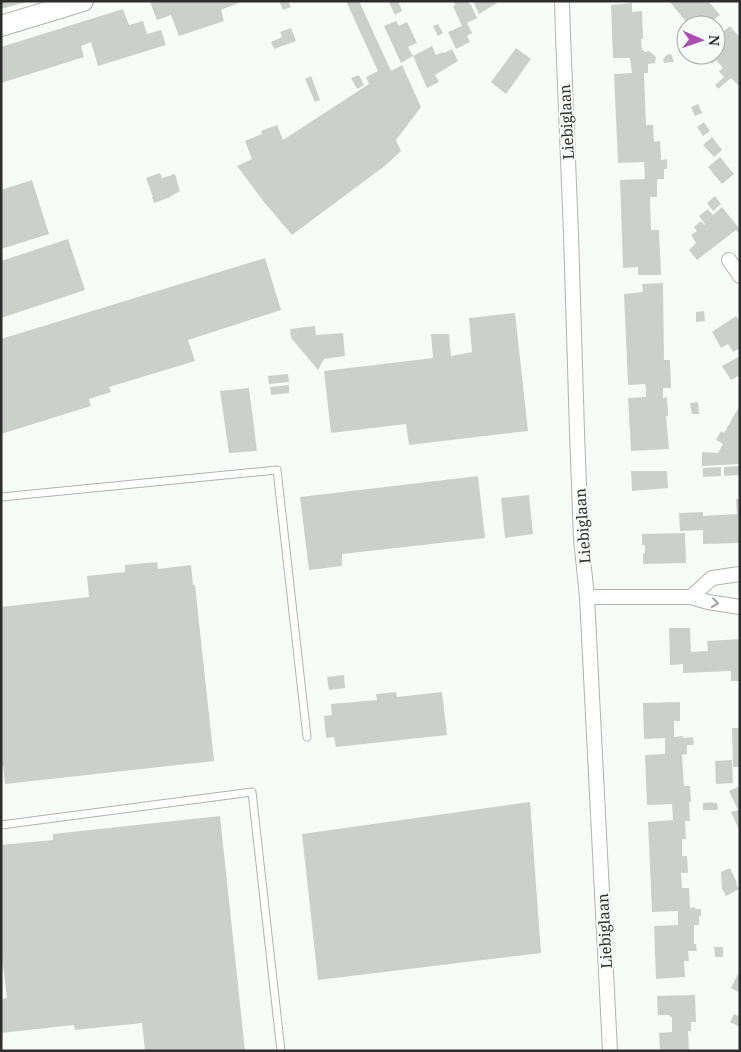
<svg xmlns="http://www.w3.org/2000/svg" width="741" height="1052" viewBox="0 0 741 1052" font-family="'Noto Serif',serif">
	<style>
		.building { fill: #ccd0cb }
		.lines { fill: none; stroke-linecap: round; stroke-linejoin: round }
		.lane-casing { stroke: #afb3af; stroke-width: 9 }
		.street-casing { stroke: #afb3af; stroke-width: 16 }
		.secondary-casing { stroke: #afb3af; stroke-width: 22 }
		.lane { stroke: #fff; stroke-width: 7 }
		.street { stroke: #fff; stroke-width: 14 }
		.secondary { stroke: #fff; stroke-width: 20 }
		.oneway { stroke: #a0a0a0 }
		.labels { text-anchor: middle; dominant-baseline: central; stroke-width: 4; stroke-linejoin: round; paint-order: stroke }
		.street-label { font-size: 15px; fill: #2c2d2c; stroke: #f8fcf8 }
	</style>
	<rect width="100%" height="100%" fill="#f8fcf8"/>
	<path class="building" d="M1,1H26V2L1,9Z
		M152,1H243L221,10L224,21L179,36L171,15L157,20L150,2Z
		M279,1H288L291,7L283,10Z
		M346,1H359L391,71L402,65L421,107L396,140L401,151L386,165L292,235L264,202L237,166L252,159L245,141L262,134L261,131L277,125L283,140L369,84L366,77L378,71Z
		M391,1H398L402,11L395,15L389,2Z
		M454,1H468L470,5H471L477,18L467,23L472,33L467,36L470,42L456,49L448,32L462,26L453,6L455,5Z
		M473,1H496L497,3L479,14Z
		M669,1H708L720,15L707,25H689Z
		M632,3V12L642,11L643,39H641L642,50H644V52L649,51L656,57L655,63L648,64V73H644L646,125H653L654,142L660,141L661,160L667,159V169H664V179H657V197H650L651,230H659L661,275H638V267L623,268L620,180L645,179L644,162L618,163L614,74L632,73L630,58H613L611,5Z
		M123,9L129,25L143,21L147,34L161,30L166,45L98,66L91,42L81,46L84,57L1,83V47Z
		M396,21L399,26L407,22L417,43L408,47L413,56L432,46L436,55L443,52L444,53L452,49L458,61L435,75L439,82L427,88L413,56L401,63L384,26Z
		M438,24L443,33L438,36L433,26Z
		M730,26L740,38V84L738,85L731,78L718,89L715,85L724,77L719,71L723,68L716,60L712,64L705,55H716V34L718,36Z
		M291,28L296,41L274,49L271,42L282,37L280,32Z
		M516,48L531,59L506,94L491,82Z
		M671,54L674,62L664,63L663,59L667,55Z
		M359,75L364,85L357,89L351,78Z
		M311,76L320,100L315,102L305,79Z
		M698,104L702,113L695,116L691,107Z
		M704,122L710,131L703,136L697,127Z
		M712,137L722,150L714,157L703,145Z
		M720,157L734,174L722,184L708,167Z
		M160,173L162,178L175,174L180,191L168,198L154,203L152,197H153L146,178Z
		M32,180L49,234L1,249V190Z
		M715,196L721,204L713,211L707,203Z
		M722,207L738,227L740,226V234L736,230L697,260L689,250L696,243L691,235L697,231L694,227L701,221L704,225L705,224L699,216L708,209L713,215Z
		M68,239L85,290L1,318V261Z
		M265,258L281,310L188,340L195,361L109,387L111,392L89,399L91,406L1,434V339Z
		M663,283L664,360H670L671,388H663V398L667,397L668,416H666L669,449L631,451L628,398L646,397V389L645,384L628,385L624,294L643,292L642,284Z
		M704,311L705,321L696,322V312Z
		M515,313L528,431L409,445L406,424L331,433L324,371L433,358L431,334H449L451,356L472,352L469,318Z
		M736,316L740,322V348L733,352L728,344L721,348L712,332Z
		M315,326L316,335L343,333L345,356L324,359L318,370L291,338L290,329Z
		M740,356V379L738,376L731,380L722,366Z
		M288,374L289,382L269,384L268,376Z
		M289,385V393L271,395L270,387Z
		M249,388L257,451L229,453L220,391Z
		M698,402L699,414H692L690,403Z
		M740,405V464L702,466V452L718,453L723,444L716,440L721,431L724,433Z
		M739,466L740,475L724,476V467Z
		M721,467V476L703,477V468Z
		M631,471H667L668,488L632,491Z
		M478,476L485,538L342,554V566L309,570L300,497Z
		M529,495L533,534L505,538L501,498Z
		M736,499H740V543L703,544V530L680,531L679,513L703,512V516L737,514Z
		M685,533L686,563L643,564V554L645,553V545H642V534Z
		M157,562L158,569L191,565L193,585H195L214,761L5,784L3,766L1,767V607L89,597L87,576L125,572V565Z
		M669,628H690L691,652L708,651L707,641L740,639V681H731V671L683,673V664L670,665Z
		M344,675L345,688L329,690L327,677Z
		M396,692L397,697L442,692L447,735L336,747L334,737L326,738L324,716L332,715L331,704L377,700L376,694Z
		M680,702V721H674V737L683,736V738L693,737L694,745H687V754L682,755L684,786H690L691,802H689L690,821H685L686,839H682V856H687L688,873H681L682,888H689L690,908L695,907V909H701V916H699V925H694V944H696L697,951H688L689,961H684L685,977L656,979L654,926L678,925V911L652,912L648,822L673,820L672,804L647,805L645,755L665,754V738L644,739L643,703Z
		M732,728H740V767H733Z
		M732,760L733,783L716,784L715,761Z
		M740,786V832L731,812L738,810L729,791Z
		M530,802L541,953L318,980L302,834Z
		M713,802V803H717L718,810H703V803Z
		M220,816L245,1051H145L142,1023L75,1030L74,1025L1,1033V999L7,998L1,949V845L53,840V834Z
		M730,868L737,883L736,884L739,889L726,896L723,890H722L721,872Z
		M714,947H723V957H715Z
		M740,970V993L731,988Z
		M695,995L696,1022H691V1031H688L689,1050L660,1051L659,1033L672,1032V1018L669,1015H658L657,996Z
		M734,1014L740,1017V1027L730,1022Z"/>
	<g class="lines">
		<g class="lane-casing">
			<path id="lane" d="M1,497L277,470L307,737
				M1,825L252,792L281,1051"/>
		</g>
		<g class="street-casing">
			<path id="street" d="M562,1L563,35L571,234L577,432L581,539L587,597L610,1051
				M729,260L740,276
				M587,597H691L708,602L740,607
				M691,597L712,578L740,574"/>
		</g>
		<g class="secondary-casing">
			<path id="secondary" d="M1,26L83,1"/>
		</g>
		<use href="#lane" class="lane"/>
		<use href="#street" class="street"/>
		<use href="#secondary" class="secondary"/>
	</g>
	<defs><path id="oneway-chevron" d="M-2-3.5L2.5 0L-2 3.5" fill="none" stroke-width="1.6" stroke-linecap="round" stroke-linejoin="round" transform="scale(1.25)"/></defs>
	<use class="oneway" href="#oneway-chevron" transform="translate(715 603) rotate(8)"/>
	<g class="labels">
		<g class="street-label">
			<text transform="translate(566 122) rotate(-93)">Liebiglaan</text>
			<text transform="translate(582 526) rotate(-94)">Liebiglaan</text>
			<text transform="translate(604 931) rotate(-93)">Liebiglaan</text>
		</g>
	</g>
	<rect width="741" height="1052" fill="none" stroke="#2c2d2c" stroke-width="5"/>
	<g transform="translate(701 40) rotate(92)"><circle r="24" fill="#f8fcf8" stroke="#a6a9a6"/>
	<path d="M0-4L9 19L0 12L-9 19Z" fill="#ae4cb3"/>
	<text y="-8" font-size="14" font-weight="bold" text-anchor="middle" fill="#2c2d2c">N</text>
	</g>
</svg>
